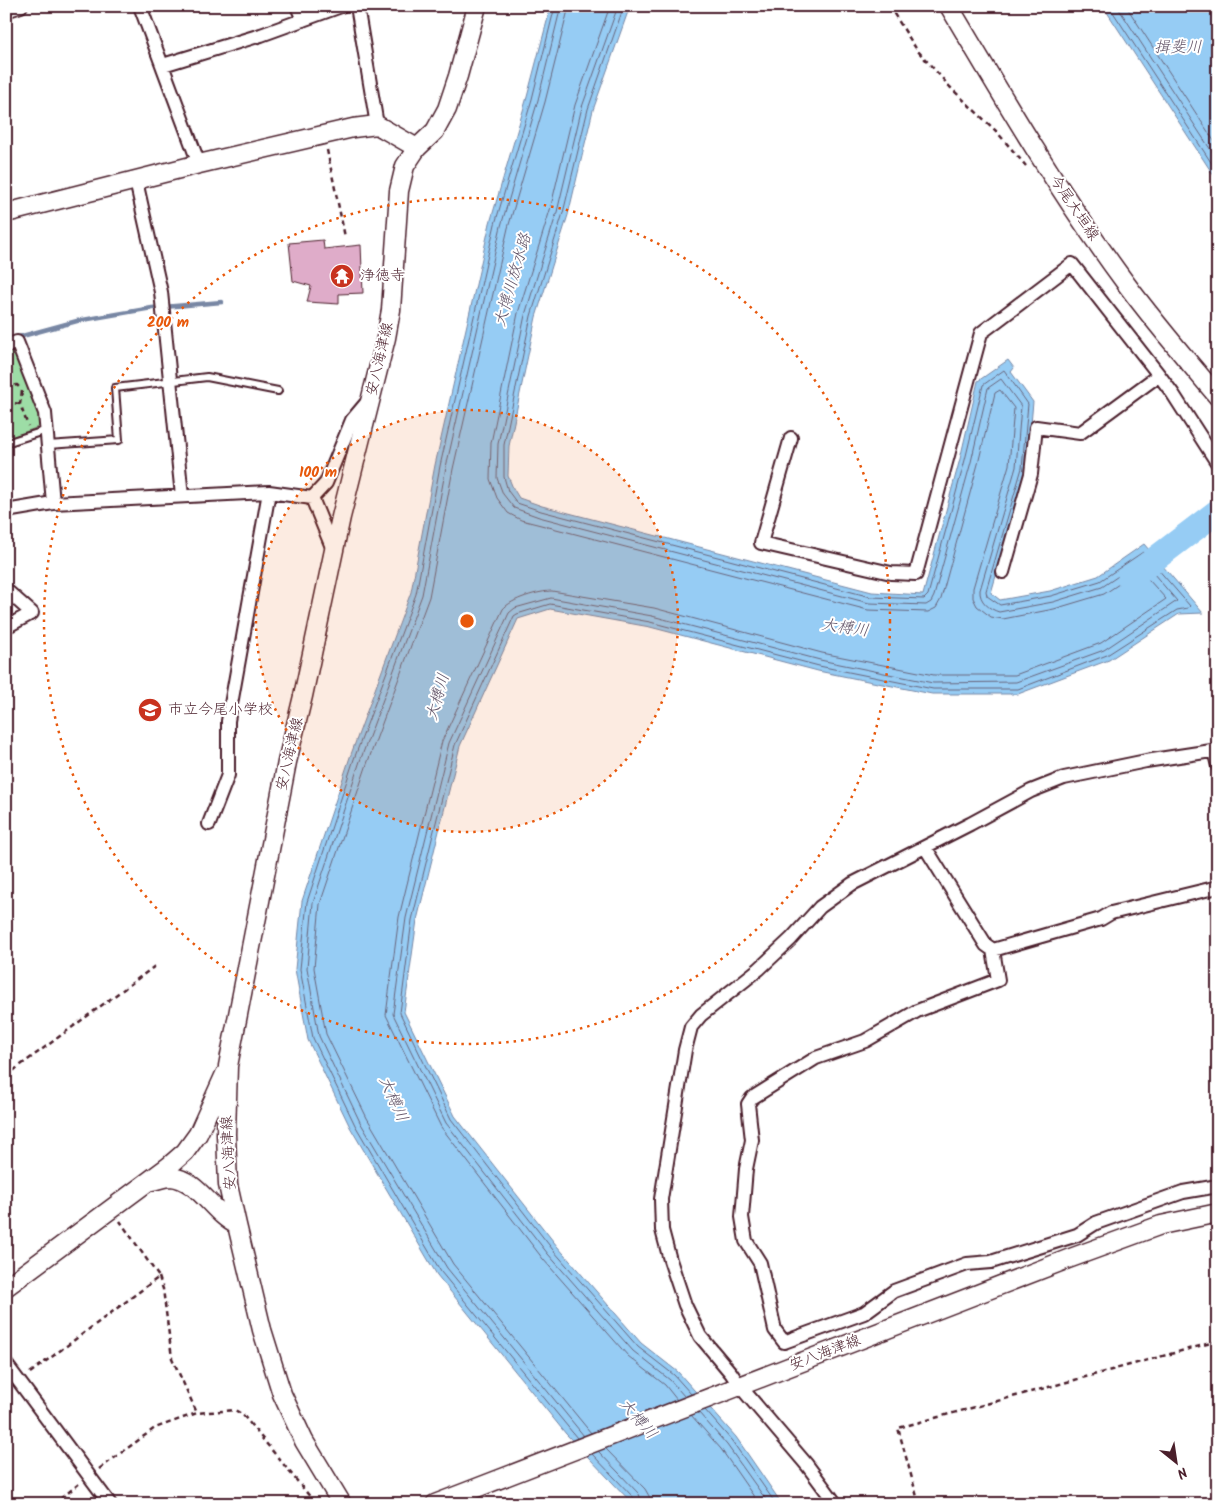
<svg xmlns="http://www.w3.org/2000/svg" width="1224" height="1510" viewBox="0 0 1224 1510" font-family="Kalam,'Klee One',sans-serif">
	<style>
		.green { fill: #9ddda6; stroke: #747e68 }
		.water { fill: #96ccf4; stroke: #7887a4 }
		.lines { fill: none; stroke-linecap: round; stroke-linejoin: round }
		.shore { stroke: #68647b; stroke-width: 1 }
		.stream { stroke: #7887a4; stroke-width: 4.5 }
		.river { stroke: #96ccf4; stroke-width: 25 }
		.building { fill: #dfacc9; stroke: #4a1f2b }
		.lane-casing { stroke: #4a1f2b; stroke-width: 10 }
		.street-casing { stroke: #4a1f2b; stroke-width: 16 }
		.secondary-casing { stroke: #4a1f2b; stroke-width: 21 }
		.path { stroke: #4a1f2b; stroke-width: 2.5; stroke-dasharray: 5 4; stroke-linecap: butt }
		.lane { stroke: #fff; stroke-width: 6 }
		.street { stroke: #fff; stroke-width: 12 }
		.secondary { stroke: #fff; stroke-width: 18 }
		.ring { fill: none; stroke: #e8590c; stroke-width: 2.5; stroke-dasharray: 2.5 5 }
		.labels { text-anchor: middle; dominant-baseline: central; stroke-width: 4; stroke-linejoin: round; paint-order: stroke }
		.street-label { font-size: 15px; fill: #4a1f2b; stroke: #fff }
		.poi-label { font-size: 15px; fill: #4a1f2b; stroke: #fff; text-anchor: start }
		.water-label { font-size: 16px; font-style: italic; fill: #615367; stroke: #fff }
		.centre { fill: #e8590c; stroke: #fff; stroke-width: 2.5 }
		.ring-label { font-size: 15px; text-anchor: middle; font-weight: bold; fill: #e8590c; stroke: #fff; stroke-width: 4; stroke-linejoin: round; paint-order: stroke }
	</style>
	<rect width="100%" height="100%" fill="#fff"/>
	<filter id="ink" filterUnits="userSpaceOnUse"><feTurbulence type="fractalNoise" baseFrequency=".02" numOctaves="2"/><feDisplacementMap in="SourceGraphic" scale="10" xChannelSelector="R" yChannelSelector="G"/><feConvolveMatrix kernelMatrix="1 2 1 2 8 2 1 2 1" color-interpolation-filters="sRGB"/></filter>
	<g filter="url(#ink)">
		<path class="green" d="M15,350L40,415L41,426L6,439V353Z"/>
		<path class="water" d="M551,6H630L593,110L568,215L536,317L509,446L508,476L513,488L519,498L542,506L872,592L923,595L960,459L978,381L1008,360L1014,368L1011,372L1033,402L1027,469L991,593L1000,600L1050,591L1098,576L1144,544L1203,613L1179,614L1109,660L1018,694H932L818,671L650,627L550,609L518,619L460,746L417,920L404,1012L455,1116L557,1246L641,1343L678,1372L736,1437L782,1504H633L566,1434L437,1275L350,1127L308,1040L295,969L302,901L350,757L411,592L435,465L490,223L527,97Z
			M1103,6H1218V182Z"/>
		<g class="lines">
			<path class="shore" d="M555,6L532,99L495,224L440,466L416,594L354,759L307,902L300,969L313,1038L355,1125L441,1272L577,1438
				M561,6L538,100L501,226L446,467L422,595L360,761L313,903L307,968L319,1036L360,1122L447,1268L584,1436
				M569,6L545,102L508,228L453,469L429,597L367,764L320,904L314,968L326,1034L367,1118L453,1264L591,1433
				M610,6L575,105L550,210L518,313L491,443L490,479L497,498L508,513L521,520L537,524L868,610L928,612L936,608L941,599L978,464L995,393L1000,390L1014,408L1009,465L973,588V598L977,606L991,617L1003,619L1054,609L1104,594L1140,570L1166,599L1101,643L1015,675H934L822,653L654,608L552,591C539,591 511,599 503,609L442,741L399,917L386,1015L441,1127L543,1259L628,1356L665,1385L677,1400
				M618,6L582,107L557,212L525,315L498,444L497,478L503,494L514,508L539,517L869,603L926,605L931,602L934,596L971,462L988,388L1001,379L1021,406L1016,467L980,590C979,601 989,609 999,612L1053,602L1102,587L1142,560L1177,601L1104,650L1016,682L933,683L820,660L652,616L551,598L515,608L509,613L449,743L406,918L393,1014L446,1123L548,1254L633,1351L670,1380L685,1397
				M624,6L588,109L563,213L531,316L504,445V477L508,491L517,503L541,511L871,597L924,599L928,595L965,460L983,385L1004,370L1028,404L1022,468L986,591L987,596L1000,605L1051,596L1100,581L1143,552L1190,606L1188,608L1177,610L1107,655L1018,689H933L819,666L650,622L550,604L517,614L514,616L455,745L412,920L400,1013L451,1119L553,1250L638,1347L674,1375L691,1394
				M1109,6L1218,173
				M1117,6L1218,161
				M1126,6L1218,147
				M705,1410L732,1441L776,1504
				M699,1413L727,1445L769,1504
				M691,1415L721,1449L759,1504
				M606,1449L645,1489L649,1496L650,1504
				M598,1451L639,1494L642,1504
				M592,1454L634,1498L636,1504"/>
			<path class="stream" d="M15,338L77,321L152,308L222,302"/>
			<path class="river" d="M1130,578L1218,511"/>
		</g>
		<path class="building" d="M323,240L324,249L361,245L363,293L339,294V304L307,302L311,286L293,281L289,243Z"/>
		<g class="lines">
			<g class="lane-casing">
				<path id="lane" d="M6,443L47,430
					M48,445L119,440L115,388L207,377L278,391"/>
			</g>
			<g class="street-casing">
				<path id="street" d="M140,6L199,164
					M297,6L303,20
					M357,6L377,125
					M6,11L21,6
					M163,65L261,35L341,6
					M136,181L161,292L182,496
					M6,346L17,342L45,413L53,503
					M1159,375L1173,394L1218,464
					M791,438L761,543L891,573L916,574L981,333L1072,264L1159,375L1080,433L1036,427L1031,474L1003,572
					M312,498L334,552
					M6,511L53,503L269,492L312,498L326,483L352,420L368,401
					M6,590L32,613L6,627
					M1214,751L1218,766
					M209,824L228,775V721L269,492
					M925,847L986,945L993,950
					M1218,887L1111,913L1101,919L993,950L998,980L917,1011L865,1041L816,1058L752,1098L748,1104L752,1140L746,1169L742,1217L746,1241L760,1263L775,1330L784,1342L864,1313L894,1291L967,1264L991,1262L1077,1235L1096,1223L1183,1192L1218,1186
					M6,1364L110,1504
					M836,1504L807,1465L739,1385L731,1373L700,1336L685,1305L670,1260L662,1230L661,1199L685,1050L691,1027L701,1015L759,969L791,939L820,907L852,884L970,824L1031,791L1064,778L1146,761L1218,750"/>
			</g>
			<g class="secondary-casing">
				<path id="secondary" d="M949,6C1005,101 1061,196 1127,285C1155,323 1187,360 1218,397
					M6,213L199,164L353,128L377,125L417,148
					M152,1181C157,1180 165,1177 171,1177C198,1179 213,1214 237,1225
					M6,1287L169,1166L185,1152L198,1134L225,1074
					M342,1504L304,1441L282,1394L262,1330L237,1225L228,1185L226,1134L228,1066L287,762L303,696L341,517L386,338L391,310L399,191L405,166L417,148L435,131L447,109L458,76L477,6
					M435,1504L1068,1259L1161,1225L1218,1213"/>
			</g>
			<path class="path" d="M889,6L917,50L950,87L996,131L1026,166
				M327,150L345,237
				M6,388L17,385L21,389
				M22,391L20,404L28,426
				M6,402L20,404
				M6,1076L155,966
				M159,1277L163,1289L172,1358L197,1413
				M30,1373L159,1277L120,1221
				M99,1469L155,1428L197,1413L235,1410L243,1415L316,1504
				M54,1504L80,1483
				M919,1504L898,1428L1218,1341"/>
			<use href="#lane" class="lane"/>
			<use href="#street" class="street"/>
			<use href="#secondary" class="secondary"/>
		</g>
	</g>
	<circle cx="467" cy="621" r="211" fill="#e8590c" fill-opacity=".12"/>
	<g class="ring">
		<circle cx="467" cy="621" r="211"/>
		<circle cx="467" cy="621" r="423"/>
	</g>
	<defs>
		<g id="temple-disc" transform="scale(1.25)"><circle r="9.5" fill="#c8321e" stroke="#fff"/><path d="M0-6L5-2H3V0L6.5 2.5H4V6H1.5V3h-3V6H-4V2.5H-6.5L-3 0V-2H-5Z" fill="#fff"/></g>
		<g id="school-disc" transform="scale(1.25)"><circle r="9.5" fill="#c8321e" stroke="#fff"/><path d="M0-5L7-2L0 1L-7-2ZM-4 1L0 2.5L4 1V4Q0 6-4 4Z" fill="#fff"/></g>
	</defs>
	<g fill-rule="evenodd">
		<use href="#temple-disc" x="342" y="276"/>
		<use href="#school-disc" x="150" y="710"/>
	</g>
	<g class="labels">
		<g class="street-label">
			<text transform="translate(1074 208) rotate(56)">今尾大垣線</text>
			<text transform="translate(380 359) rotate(-77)">安八海津線</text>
			<text transform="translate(290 754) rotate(-77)">安八海津線</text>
			<text transform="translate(229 1153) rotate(-93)">安八海津線</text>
			<text transform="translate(825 1353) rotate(-21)">安八海津線</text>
		</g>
		<g class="poi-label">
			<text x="360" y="276">浄徳寺</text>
			<text x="168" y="710">市立今尾小学校</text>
		</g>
		<g class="water-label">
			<text x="1178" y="47">揖斐川</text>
			<text transform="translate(513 280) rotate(-74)">大博川放水路</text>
			<text transform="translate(845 628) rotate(8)">大榑川</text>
			<text transform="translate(438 697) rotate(-74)">大榑川</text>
			<text transform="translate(393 1099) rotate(66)">大榑川</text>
			<text transform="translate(638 1419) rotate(49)">大榑川</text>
		</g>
	</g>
	<circle cx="467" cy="621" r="8" class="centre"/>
	<g class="ring-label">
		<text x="168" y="327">200 m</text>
		<text x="318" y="477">100 m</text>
	</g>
	<rect width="1224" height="1510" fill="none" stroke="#fff" stroke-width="25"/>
	<rect x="12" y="12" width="1199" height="1485" fill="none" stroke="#4a1f2b" stroke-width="2" filter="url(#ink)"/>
	<g transform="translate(1176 1462) rotate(150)" stroke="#ffffff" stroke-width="4" paint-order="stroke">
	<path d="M0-4L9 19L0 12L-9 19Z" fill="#4a1f2b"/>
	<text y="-8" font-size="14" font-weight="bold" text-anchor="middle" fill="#4a1f2b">N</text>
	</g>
</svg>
